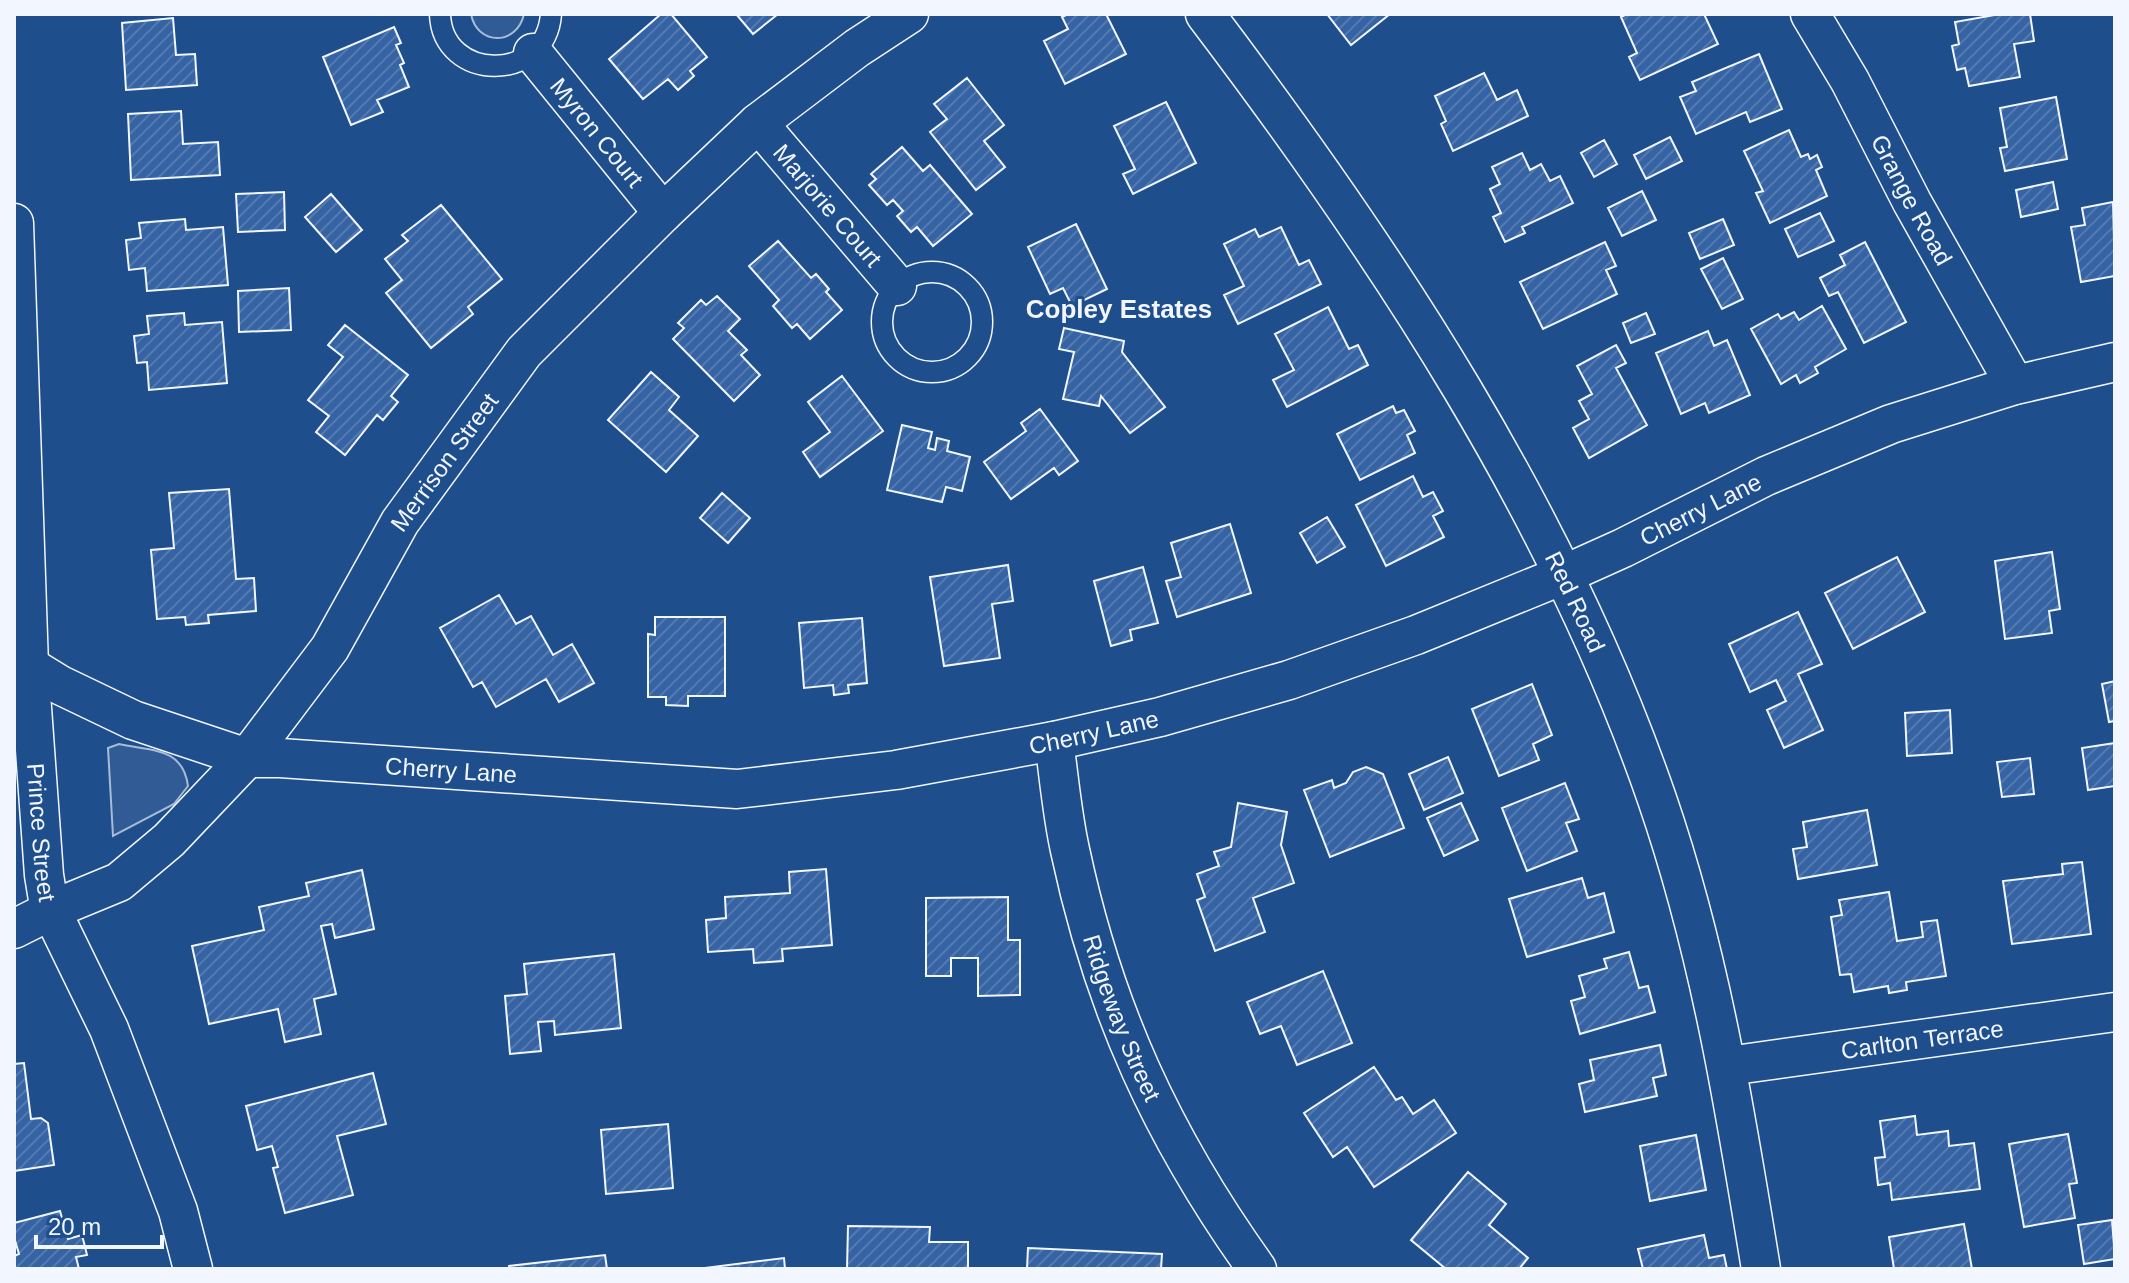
<svg xmlns="http://www.w3.org/2000/svg" width="2129" height="1283" viewBox="0 0 2129 1283" font-family="Helvetica,sans-serif">
	<style>
		.green { fill: #305b95; stroke: #a8bbd7; stroke-width: 2 }
		.building { fill: url(#building-hatch); stroke: #f2f6ff; stroke-width: 2 }
		.lines { fill: none; stroke-linecap: round; stroke-linejoin: round }
		.lane-casing { stroke: #f2f6ff; stroke-width: 23 }
		.street-casing { stroke: #f2f6ff; stroke-width: 41 }
		.lane { stroke: #1f4e8c; stroke-width: 20 }
		.street { stroke: #1f4e8c; stroke-width: 38 }
		.labels { text-anchor: middle; dominant-baseline: central; stroke-width: 6; stroke-linejoin: round; paint-order: stroke }
		.street-label { font-size: 24px; fill: #f2f6ff; stroke: #1f4e8c }
		.neighbourhood-label { font-size: 26px; font-weight: bold; fill: #f2f6ff; stroke: #1f4e8c }
	</style>
	<defs>
		<pattern id="building-hatch" width="6" height="6" patternUnits="userSpaceOnUse" patternTransform="scale(2)"><rect width="6" height="6" fill="#3563a3"/><path d="M-1 1l2-2M0 6l6-6M5 7l2-2" fill="none" stroke="#537ab1"/></pattern>
	</defs>
	<rect width="100%" height="100%" fill="#1f4e8c"/>
	<path class="green" d="M471,14H524C517,46 477,46 471,14Z
		M119,744C151,751 183,747 188,786L174,804L113,836L108,748Z"/>
	<path class="building" d="M661,14H671L707,57L690,71L694,76L678,90L668,79L643,99L609,59Z
		M736,14H778L753,34Z
		M1068,14H1106L1126,54L1065,84L1044,41L1068,29L1062,17Z
		M1327,14H1390L1351,45Z
		M1627,14H1704L1718,44L1640,80L1629,57L1637,53L1621,17Z
		M2000,14H2030L2034,41L2014,44L2020,77L1969,86L1965,68L1957,70L1952,46L1959,44L1955,22Z
		M173,18L176,55L195,54L197,85L126,90L122,23Z
		M394,27L401,43L396,45L404,63L400,65L409,87L377,100L383,112L351,125L323,57Z
		M1759,54L1782,109L1750,122L1746,112L1696,134L1680,97L1696,91L1692,82Z
		M1484,73L1497,100L1517,90L1528,116L1453,151L1441,124L1446,121L1435,96Z
		M967,78L1004,125L984,141L1005,167L976,190L930,132L947,119L934,104Z
		M2056,97L2067,159L2005,171L2000,148L2007,147L2000,108Z
		M1166,102L1196,163L1133,194L1123,174L1135,169L1114,126Z
		M181,111L183,144L218,142L220,175L131,180L128,114Z
		M1789,130L1801,157L1808,154L1810,159L1817,155L1822,167L1816,170L1827,196L1770,223L1756,193L1763,191L1744,151Z
		M1670,137L1682,161L1646,179L1634,155Z
		M1604,140L1617,164L1594,177L1581,153Z
		M902,147L923,171L930,165L972,214L933,246L917,227L911,232L897,216L903,211L893,200L887,205L869,185L876,179L871,174Z
		M1522,153L1530,170L1541,164L1550,181L1560,176L1573,203L1522,227L1525,233L1505,242L1493,217L1501,213L1490,189L1500,184L1492,167Z
		M2053,182L2058,209L2021,217L2016,190Z
		M1642,191L1656,220L1622,236L1608,208Z
		M284,192L285,230L238,232L236,194Z
		M331,194L362,230L336,252L305,217Z
		M2113,202L2115,276L2081,282L2071,227L2085,225L2082,208Z
		M441,205L502,279L468,307L473,314L431,348L386,293L402,280L385,259L408,241L402,235Z
		M1820,213L1834,241L1798,257L1785,229Z
		M185,219L186,230L223,227L228,285L147,291L145,268L129,270L126,240L141,238L139,223Z
		M1723,219L1734,245L1700,259L1689,233Z
		M1076,224L1107,289L1072,306L1063,288L1050,294L1028,247Z
		M1281,227L1299,265L1309,260L1321,284L1238,324L1224,295L1244,286L1224,244L1255,229L1259,237Z
		M778,241L811,278L816,274L829,289L826,292L842,310L810,339L797,324L792,328L773,306L779,300L749,266Z
		M1605,242L1616,266L1606,270L1617,294L1543,329L1520,282Z
		M1865,242L1906,322L1864,343L1838,292L1829,296L1820,278L1845,265L1840,255Z
		M1723,258L1743,299L1722,309L1701,269Z
		M289,288L291,330L239,332L238,291Z
		M717,296L740,319L728,331L747,350L741,355L760,375L734,401L673,339L684,328L678,323L701,300L706,305Z
		M1822,306L1846,349L1815,367L1818,373L1800,383L1796,375L1781,384L1751,329L1778,314L1781,319L1794,312L1799,320Z
		M1328,307L1349,349L1358,345L1368,365L1287,407L1273,380L1294,370L1275,334Z
		M184,313L185,325L222,322L227,383L149,390L147,362L137,363L134,336L149,334L147,316Z
		M1646,313L1655,334L1631,343L1623,323Z
		M345,325L408,375L391,396L398,402L383,420L377,415L345,455L316,432L329,416L308,400L343,357L328,345Z
		M1064,328L1124,341L1122,352L1165,407L1130,433L1101,396L1099,406L1063,399L1074,352L1059,349Z
		M1708,331L1714,346L1727,340L1750,395L1709,413L1705,403L1681,414L1656,353Z
		M1616,345L1626,363L1616,368L1647,425L1589,458L1573,428L1589,419L1579,401L1592,394L1577,366Z
		M651,372L679,397L669,410L698,436L666,472L608,420Z
		M842,376L883,431L820,477L803,452L830,432L808,402Z
		M1393,406L1396,413L1404,410L1415,431L1407,435L1415,453L1360,480L1337,434Z
		M1040,409L1078,461L1059,475L1054,468L1011,499L984,462L1026,431L1021,423Z
		M902,425L932,432L928,448L935,450L937,438L949,441L947,451L970,457L962,491L946,487L942,502L887,490Z
		M1413,476L1423,497L1433,492L1443,511L1433,516L1444,537L1386,566L1356,505Z
		M229,489L236,579L254,578L256,611L208,615L209,623L186,625L185,617L157,619L151,550L174,548L169,493Z
		M722,493L750,518L728,543L700,518Z
		M1327,517L1345,547L1317,563L1300,533Z
		M1230,524L1251,593L1177,617L1166,581L1181,577L1171,543Z
		M2052,552L2060,609L2049,611L2052,633L2005,639L1995,561Z
		M1897,557L1925,612L1853,649L1825,593Z
		M1008,565L1013,601L992,604L1000,658L944,666L930,577Z
		M1143,567L1158,623L1130,630L1132,640L1111,646L1094,581Z
		M499,595L516,624L531,616L553,655L572,644L594,683L559,702L546,679L496,707L482,682L473,687L440,628Z
		M1798,612L1822,664L1798,674L1823,730L1784,748L1767,710L1786,701L1776,680L1750,692L1729,644Z
		M655,617H725V696H688V706L666,705V697H648V634L655,635Z
		M862,618L867,683L848,685L849,693L834,695L833,685L804,688L799,623Z
		M2115,681V721L2109,722L2102,684Z
		M1532,684L1552,735L1533,744L1539,760L1499,776L1472,709Z
		M1950,710L1952,753L1907,756L1905,713Z
		M2115,743V786L2088,790L2082,748Z
		M1448,757L1463,793L1424,810L1409,774Z
		M2030,758L2034,794L2002,797L1997,762Z
		M1366,767L1383,774L1404,828L1330,857L1304,790L1332,780L1334,788L1346,783L1353,772Z
		M1565,783L1579,819L1566,823L1577,851L1527,871L1502,808Z
		M1238,803L1287,812L1281,845L1294,883L1253,898L1265,932L1215,951L1197,900L1205,897L1197,874L1219,866L1214,852L1231,847Z
		M1461,803L1478,840L1444,856L1427,818Z
		M1867,810L1877,865L1798,879L1793,849L1807,847L1803,822Z
		M2082,862L2091,934L2012,944L2003,881L2063,874L2062,864Z
		M826,869L832,945L782,949L783,961L754,963L753,949L708,952L706,920L726,918L725,897L790,893L789,872Z
		M362,870L374,929L335,938L332,924L321,926L336,994L314,999L321,1034L285,1042L278,1009L209,1024L192,946L264,930L259,907L309,896L306,883Z
		M1582,878L1588,898L1604,893L1614,932L1527,957L1509,899Z
		M1889,892L1897,941L1923,937L1921,922L1937,920L1946,976L1906,982L1907,990L1889,993L1888,986L1854,992L1851,974L1840,975L1831,917L1842,915L1839,900Z
		M1008,897V940H1020V995L978,996V958H951V976H926V898Z
		M1629,952L1639,988L1648,986L1655,1012L1580,1034L1571,1001L1585,997L1579,976L1607,968L1604,959Z
		M614,954L621,1028L555,1035L554,1021L538,1022L541,1051L510,1054L505,996L527,994L524,964Z
		M1323,971L1352,1043L1297,1065L1281,1026L1260,1034L1247,1002Z
		M1660,1045L1666,1075L1653,1078L1657,1096L1585,1112L1579,1084L1594,1080L1590,1060Z
		M24,1063L31,1119L41,1118L48,1123L54,1165L14,1171V1064Z
		M1374,1067L1396,1100L1402,1097L1413,1114L1434,1100L1456,1133L1374,1187L1347,1147L1333,1157L1304,1113Z
		M373,1073L386,1124L337,1136L353,1195L285,1213L273,1168L278,1167L272,1146L257,1150L246,1106Z
		M1915,1116L1917,1135L1948,1131L1949,1146L1974,1143L1980,1189L1892,1200L1890,1183L1878,1185L1875,1158L1885,1157L1880,1121Z
		M668,1124L673,1188L606,1194L601,1130Z
		M2068,1134L2077,1183L2069,1184L2075,1218L2024,1227L2009,1144Z
		M1696,1135L1706,1190L1650,1201L1640,1146Z
		M1468,1172L1506,1204L1489,1225L1528,1258L1519,1269H1446L1411,1240Z
		M60,1211L68,1239L82,1235L87,1255L76,1257L79,1269H14V1256L19,1254L14,1237V1223Z
		M2112,1220L2115,1259L2084,1264L2078,1225Z
		M1964,1224L1972,1269H1894L1889,1237Z
		M848,1226L930,1227L929,1242H968V1269H847Z
		M1704,1235L1709,1258L1724,1255L1727,1269H1643L1638,1249Z
		M1028,1248L1162,1254L1161,1269H1027Z
		M605,1255L607,1269H510L509,1266Z
		M784,1258L785,1269H697Z"/>
	<g class="lines">
		<g class="lane-casing">
			<path id="lane" d="M440,14C442,82 546,84 551,14
				M882 322a50 50 0 1 1 100 0a50 50 0 1 1-100 0Z"/>
		</g>
		<g class="street-casing">
			<g id="street">
				<path id="s1" d="M1205,14C1387,254 1558,512 1657,799C1710,953 1735,1109 1761,1269"/>
				<path id="s2" d="M1810,14L1850,81L1912,202L2015,385"/>
				<path id="s3" d="M533,53L663,213"/>
				<path id="s4" d="M758,123L897,286"/>
				<path id="s5" d="M14,223L29,666L44,875L49,906L109,1029L178,1211L193,1269"/>
				<path id="s6" d="M29,666L60,685L133,720L247,758H280L737,789L896,770L1054,741L1160,717L1289,680L1416,635L1563,575L1623,548L1766,476L1891,424L2015,385L2115,362"/>
				<path id="s7" d="M1054,741C1059,777 1062,814 1070,850C1104,1010 1162,1136 1257,1269"/>
				<path id="s8" d="M14,929L56,908L119,882L169,840L247,758L330,648L400,522L524,352L663,213L758,123L857,48L909,14"/>
				<path id="s9" d="M1728,1066L2115,1012"/>
			</g>
		</g>
		<use href="#lane" class="lane"/>
		<use href="#street" class="street"/>
	</g>
	<g class="labels">
		<g class="street-label">
			<text stroke="none"><textPath href="#s3" startOffset="102">Myron Court</textPath></text>
			<text stroke="none"><textPath href="#s2" startOffset="212">Grange Road</textPath></text>
			<text stroke="none"><textPath href="#s4" startOffset="108">Marjorie Court</textPath></text>
			<text stroke="none"><textPath href="#s8" startOffset="650">Merrison Street</textPath></text>
			<text stroke="none"><textPath href="#s6" startOffset="1738">Cherry Lane</textPath></text>
			<text stroke="none"><textPath href="#s1" startOffset="696">Red Road</textPath></text>
			<text stroke="none"><textPath href="#s6" startOffset="1090">Cherry Lane</textPath></text>
			<text stroke="none"><textPath href="#s6" startOffset="442">Cherry Lane</textPath></text>
			<text stroke="none"><textPath href="#s5" startOffset="610">Prince Street</textPath></text>
			<text stroke="none"><textPath href="#s7" startOffset="286">Ridgeway Street</textPath></text>
			<text stroke="none"><textPath href="#s9" startOffset="196">Carlton Terrace</textPath></text>
		</g>
		<g class="neighbourhood-label">
			<text x="1119" y="309">Copley Estates</text>
		</g>
	</g>
	<rect width="2129" height="1283" fill="none" stroke="#f2f6ff" stroke-width="32"/>
	<path d="M36 1235v12h126v-12" fill="none" stroke="#f2f6ff" stroke-width="4"/>
	<text x="48" y="1235" font-size="24" fill="#f2f6ff" stroke="#1f4e8c" stroke-width="6" paint-order="stroke">20 m</text>
</svg>
